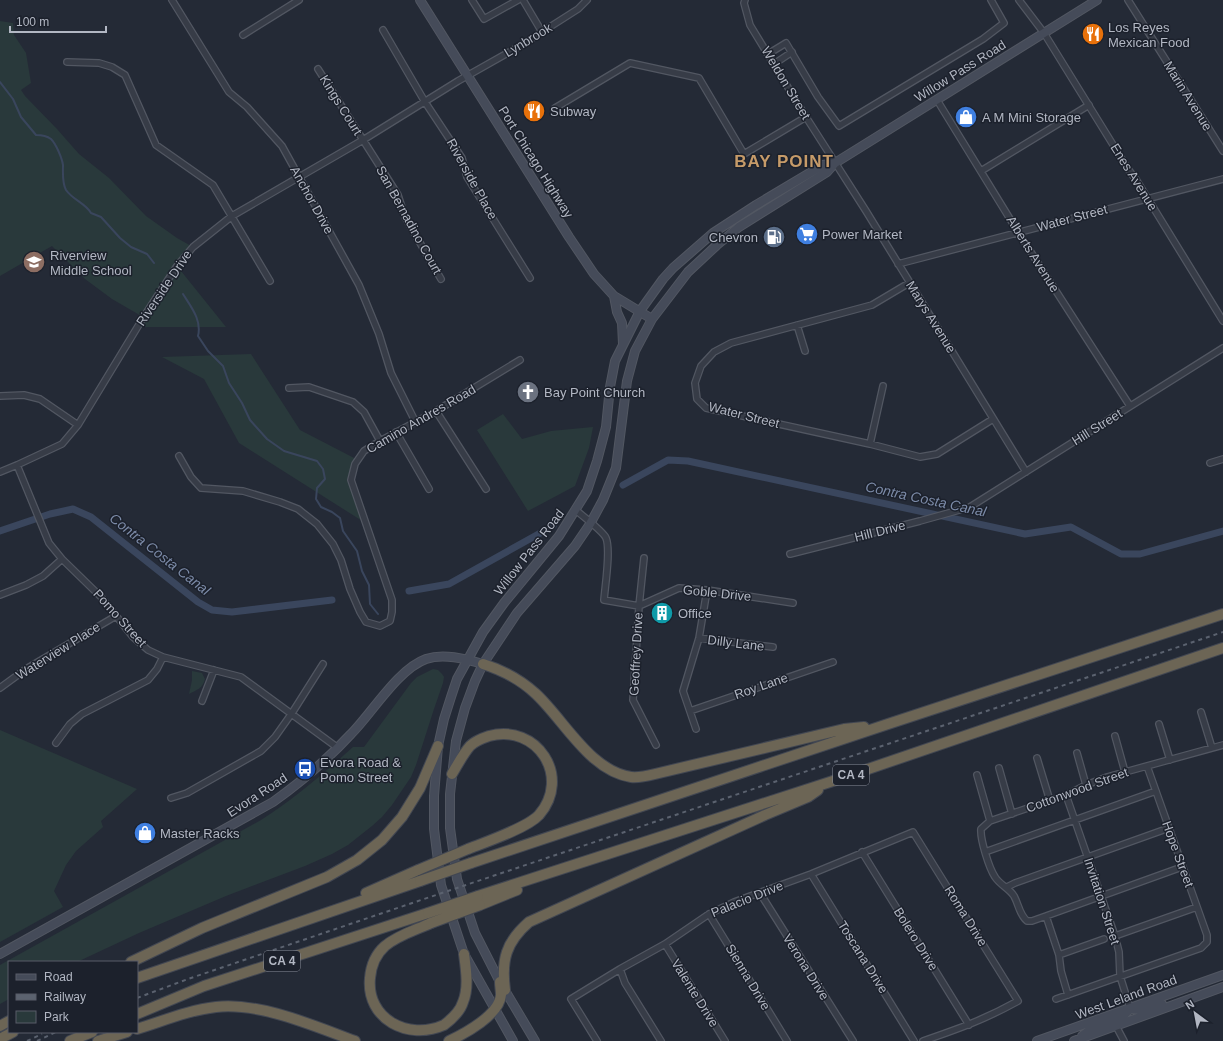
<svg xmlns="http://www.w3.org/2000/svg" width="1223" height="1041" viewBox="0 0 1223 1041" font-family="Helvetica,sans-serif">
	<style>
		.green { fill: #29393b }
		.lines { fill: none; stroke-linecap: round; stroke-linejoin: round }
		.stream { stroke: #3a465d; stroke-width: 2 }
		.canal { stroke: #3a465d; stroke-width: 7 }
		.street-casing { stroke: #525762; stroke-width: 8 }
		.secondary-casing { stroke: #525762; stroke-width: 10 }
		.highway-casing { stroke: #424752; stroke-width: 12 }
		.street { stroke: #373c47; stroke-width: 5.5 }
		.secondary { stroke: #454b59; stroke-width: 8 }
		.highway { stroke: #6c6555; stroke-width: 10 }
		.rail { stroke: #5b626f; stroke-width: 2; stroke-dasharray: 4 4; stroke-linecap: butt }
		.highway-bridge-casing { stroke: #424752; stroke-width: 12; stroke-linecap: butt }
		.highway-bridge { stroke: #6c6555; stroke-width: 10 }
		.labels { text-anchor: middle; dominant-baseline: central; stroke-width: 3; stroke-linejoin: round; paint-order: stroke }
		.shield { fill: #1c212c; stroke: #858a96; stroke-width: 1 }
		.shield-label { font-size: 12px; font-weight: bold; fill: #b2b7c3 }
		.poi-label { font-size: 13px; fill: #b2b7c3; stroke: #1c212c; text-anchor: start }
		.street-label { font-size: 13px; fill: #b2b7c3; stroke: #1c212c }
		.water-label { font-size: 14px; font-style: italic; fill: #7c8ba8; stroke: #1c212c }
		.district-label { font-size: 17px; font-weight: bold; letter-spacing: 1px; fill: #c69b69; stroke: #1c212c }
	</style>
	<rect width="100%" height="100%" fill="#242a36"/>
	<path class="green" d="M0,21L13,23L14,35L26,53L31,83L21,90L25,96L57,129L79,154L109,178L146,216L177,238L193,247L177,266L226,327H138L143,317L112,299L85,279L52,246L0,276Z
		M251,354L300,430L358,460L351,480L367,524L239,443L204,379L162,357Z
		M503,414L522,439L551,431L593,427L589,448L575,486L528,511L477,430Z
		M433,669L438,670L442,674L444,677L443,683L434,709L416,765L411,777L392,805L382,817L372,826L348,845L332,854L305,866L226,896L139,933L77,962H9V999L0,1004V965L261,820C294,799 324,773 353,747H364L411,683L417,677Z
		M192,671L202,673L205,679C203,688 197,690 189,694L192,680Z
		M0,730L137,789L101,821L103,827L76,851L66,865L54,891L63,907L0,942Z"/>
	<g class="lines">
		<path class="stream" d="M0,82L13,99L21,117L36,135C41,135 47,136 51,139C56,144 62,158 63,165C63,172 62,183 66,190C73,200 85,203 91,213L101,217L120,238L131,247L147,254L154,263
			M183,294C191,307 202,320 198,336L208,351L223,366L229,383L242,403L250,420L267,439L284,451L317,461L323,469L325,479L317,488L316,499L321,507L332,512L340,518L343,531L357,551L362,571L369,585L370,604L378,614"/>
		<path class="canal" d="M623,485L668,460L688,461L1025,534L1071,527L1121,554H1140L1223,531
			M0,531L50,514L73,509L91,517L198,602L212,610L232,612L332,600
			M409,591L449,584L553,526"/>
		<g class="street-casing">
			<path id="street" d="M172,0L229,92L247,107L282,146L359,285L379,334L391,373L415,421
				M472,0L484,19L518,0
				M523,0L542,32
				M745,0L744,3L750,25L806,117L866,211L1026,472
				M1019,0L1044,33L1128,169L1137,181L1223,321
				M1128,0L1223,151
				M383,30L425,102L462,158L467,177L530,278
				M243,35L299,0
				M768,54L786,43L818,97L839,126L983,39L1004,23L991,0
				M67,62L99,63L112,67L125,75L156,145L213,185L270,281
				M774,64L792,52
				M318,69L398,195L405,217L441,279
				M937,100L1018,232L1130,406
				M555,108L630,63L699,78L744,154L806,117
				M981,171L1089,105
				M898,264L1223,179
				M909,283L872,305L731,343L714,352L701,366L695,383L697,399L706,408L870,444L920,457L937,454L993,419
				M797,325L805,351
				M289,388L309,387L353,402L364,412L380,441
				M0,396L24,395L40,399L78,425
				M436,411L486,489
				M396,432L429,489
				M870,444L883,386
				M179,456L191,477L201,488L243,491L280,502L298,509L317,524L333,544L341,560L350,589L360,612L366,622L380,626L390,621L392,612V600L351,480L355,464L364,451L380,441L436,411L520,360
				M1210,463L1223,459
				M17,465L49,543L62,559L101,597L133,637L148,650L163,657L241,677L338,748
				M0,472L17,465L62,444L78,425L143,318L177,266L193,247L232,216L363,140L458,81L520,46L578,9L587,0
				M576,510C582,516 603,531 606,538C611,550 605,586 604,600L639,606L679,588L707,590L793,603
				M790,554L920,521L970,507L1223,348
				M644,558L639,606L633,700L656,745
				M0,595L26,585L43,576L62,559
				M699,638L773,647
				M0,688L26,669L116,616
				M202,701L214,670
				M690,711L833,662
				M1201,712L1212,748
				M1159,724L1170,760
				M696,729L683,691L699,638L707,590
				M1115,736L1125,772
				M56,743L70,724L82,714L148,680L157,669L163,657
				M1077,753L1086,785
				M1037,758L1050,801
				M999,768L1012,814
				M977,775L990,821
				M1066,795L1115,936L1119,952L1120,976L1130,1008
				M171,798L187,793L261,751L275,737L292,713L323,664
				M862,852L969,1025
				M985,852L1156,791
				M811,874L914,1041
				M1007,887L1015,883L1169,828
				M760,893L853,1041
				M709,914L787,1041
				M1046,916L1182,867
				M1115,936L1197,907
				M665,944L725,1041
				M1059,955L1104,939
				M620,969L625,983L661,1041
				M1068,995L1061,971L1059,955L1046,916L1032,921H1027C1019,914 1019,905 1014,896C1009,888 1000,885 995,877C989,868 980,839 981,829L990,821L1066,795L1086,785L1107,777L1223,745
				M1056,999L1201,948L1207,942V935L1147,766
				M1116,1026L1124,1041
				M597,1041L571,999L620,969L665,944L709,914L734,902L811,874L913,832L1018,1001C986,1019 958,1029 923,1041"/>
		</g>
		<g class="secondary-casing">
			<path id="secondary" d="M420,0L569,237L594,274L614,296L652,319
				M614,296L617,312L622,323L623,344
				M0,954L273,802C301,782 327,760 351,734C372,713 398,669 426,659C444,653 465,659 483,664
				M1131,1009L1142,1010L1162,1004
				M1082,1036L1091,1029L1122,1017L1130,1009
				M513,1041L464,954L441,885L434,829V796L438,746L444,719L451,697L457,679L483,632L504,603L559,536L587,491L597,461L606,427L610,387L615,361L640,311L663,279L673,268L713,233L756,205L823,165L835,163
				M535,1041L500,982L475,933L457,879L450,828V794L456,741L465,708L475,681L483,664L517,613L575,546L590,524L603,500L616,468L627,381L635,351L652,319L688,272L717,245L739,227L827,172L835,163L1097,0
				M1037,1041L1223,975
				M1074,1041L1223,987"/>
		</g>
		<g class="highway-casing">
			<path id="highway" d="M483,664C502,670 521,680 536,694C564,720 590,771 631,777C639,778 647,776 655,774L844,729L864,727
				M452,774C458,764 463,754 470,746C475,741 483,738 489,736C537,723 572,777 539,815C527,828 486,842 468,849
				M471,863L888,724L1223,614
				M366,893L418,870
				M478,896L830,782L1223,648
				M480,905L517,890
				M431,923C416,930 398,935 385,946C376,954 371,966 370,978C366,1019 408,1041 444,1025C452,1019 460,1012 463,1002C469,988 466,969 464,954
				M131,962L202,928L327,877L357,860L382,840L402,817L420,788L438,746
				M137,978L420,881
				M505,990C501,960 506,942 529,922L765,815L808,797L818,790
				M137,1014L204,986L428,913
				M0,1026L9,1021
				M137,1029C163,1021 189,1010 216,1007C260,1002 314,1026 355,1041
				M0,1039L13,1032
				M70,1041L92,1032
				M98,1041L127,1032
				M449,1041C466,1033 499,1015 501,995C501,991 500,986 500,982"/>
		</g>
		<use href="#street" class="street"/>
		<use href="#secondary" class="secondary"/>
		<use href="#highway" class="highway"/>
		<path class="rail" d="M137,998L188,979L424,899L1223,632
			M27,1041L42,1034
			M37,1041L56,1032"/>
		<g class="highway-bridge-casing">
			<path id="highway-bridge" d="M418,870L468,849
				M420,881L471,863
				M428,913L478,896
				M431,923L480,905"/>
		</g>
		<use href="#highway-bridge" class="highway-bridge"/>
	</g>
	<defs>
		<g id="restaurant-disc" transform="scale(1.15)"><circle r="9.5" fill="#e8710a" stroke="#1c212c"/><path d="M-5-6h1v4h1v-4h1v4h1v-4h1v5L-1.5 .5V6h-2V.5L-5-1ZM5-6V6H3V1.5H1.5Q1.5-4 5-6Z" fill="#fff"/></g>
		<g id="shop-disc" transform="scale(1.15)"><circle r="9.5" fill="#3f7fe0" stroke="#1c212c"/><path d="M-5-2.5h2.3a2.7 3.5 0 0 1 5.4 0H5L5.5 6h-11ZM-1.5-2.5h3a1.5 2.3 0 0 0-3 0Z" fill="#fff"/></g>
		<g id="supermarket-disc" transform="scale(1.15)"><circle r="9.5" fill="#3f7fe0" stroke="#1c212c"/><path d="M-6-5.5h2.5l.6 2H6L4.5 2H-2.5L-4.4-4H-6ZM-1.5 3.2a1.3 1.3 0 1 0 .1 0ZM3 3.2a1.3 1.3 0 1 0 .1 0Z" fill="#fff"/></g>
		<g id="fuel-disc" transform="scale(1.15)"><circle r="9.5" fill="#5c6f8a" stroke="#1c212c"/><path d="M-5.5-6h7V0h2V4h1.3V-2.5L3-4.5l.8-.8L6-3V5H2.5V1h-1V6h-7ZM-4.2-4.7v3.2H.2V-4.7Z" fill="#fff"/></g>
		<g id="school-disc" transform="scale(1.15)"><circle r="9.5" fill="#8d6e63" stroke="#1c212c"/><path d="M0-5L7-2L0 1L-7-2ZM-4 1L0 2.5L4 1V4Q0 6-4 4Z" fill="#fff"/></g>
		<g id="church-disc" transform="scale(1.15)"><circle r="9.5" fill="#6b7280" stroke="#1c212c"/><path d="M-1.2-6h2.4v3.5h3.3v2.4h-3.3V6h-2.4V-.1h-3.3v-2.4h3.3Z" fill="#fff"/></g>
		<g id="building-disc" transform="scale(1.15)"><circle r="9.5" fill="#0f9aa8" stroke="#1c212c"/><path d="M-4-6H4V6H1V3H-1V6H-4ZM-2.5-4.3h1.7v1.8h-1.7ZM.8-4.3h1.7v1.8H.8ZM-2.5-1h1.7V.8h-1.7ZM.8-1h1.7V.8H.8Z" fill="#fff"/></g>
		<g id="bus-disc" transform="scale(1.15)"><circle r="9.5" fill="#1a4fb4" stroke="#1c212c"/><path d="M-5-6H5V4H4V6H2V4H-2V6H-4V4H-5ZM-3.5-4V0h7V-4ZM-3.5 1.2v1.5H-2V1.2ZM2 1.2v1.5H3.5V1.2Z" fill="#fff"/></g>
	</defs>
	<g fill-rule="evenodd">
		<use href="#restaurant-disc" x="1093" y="34"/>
		<use href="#restaurant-disc" x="534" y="111"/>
		<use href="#shop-disc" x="966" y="117"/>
		<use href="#supermarket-disc" x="807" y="234"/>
		<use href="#fuel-disc" x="774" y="237"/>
		<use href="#school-disc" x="34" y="262"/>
		<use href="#church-disc" x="528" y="392"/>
		<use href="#building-disc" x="662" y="613"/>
		<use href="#bus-disc" x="305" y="769"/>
		<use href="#shop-disc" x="145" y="833"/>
	</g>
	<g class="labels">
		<g class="shield">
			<rect x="833" y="765" width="36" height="20" rx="3"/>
			<rect x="264" y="951" width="36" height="20" rx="3"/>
		</g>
		<g class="shield-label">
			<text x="851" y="775">CA 4</text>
			<text x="282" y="961">CA 4</text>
		</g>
		<g class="poi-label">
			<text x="1108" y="27">Los Reyes<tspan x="1108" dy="15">Mexican Food</tspan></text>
			<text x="550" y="111">Subway</text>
			<text x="982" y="117">A M Mini Storage</text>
			<text x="822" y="234">Power Market</text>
			<text x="758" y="237" text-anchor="end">Chevron</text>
			<text x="50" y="255">Riverview<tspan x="50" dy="15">Middle School</tspan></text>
			<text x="544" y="392">Bay Point Church</text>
			<text x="678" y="613">Office</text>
			<text x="320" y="762">Evora Road &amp;<tspan x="320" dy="15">Pomo Street</tspan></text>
			<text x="160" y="833">Master Racks</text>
		</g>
		<g class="street-label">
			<text transform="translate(528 40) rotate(-31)">Lynbrook</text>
			<text transform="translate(960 71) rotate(-32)">Willow Pass Road</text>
			<text transform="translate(786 83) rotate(59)">Weldon Street</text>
			<text transform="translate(1188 96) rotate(58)">Marin Avenue</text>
			<text transform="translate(341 105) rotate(58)">Kings Court</text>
			<text transform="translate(536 162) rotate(58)">Port Chicago Highway</text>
			<text transform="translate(1134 177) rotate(58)">Enes Avenue</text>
			<text transform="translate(472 179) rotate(61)">Riverside Place</text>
			<text transform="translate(312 200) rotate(61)">Anchor Drive</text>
			<text transform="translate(1072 218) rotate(-15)">Water Street</text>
			<text transform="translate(409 220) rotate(61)">San Bernadino Court</text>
			<text transform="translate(1033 254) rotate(58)">Alberts Avenue</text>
			<text transform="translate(164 288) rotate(-56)">Riverside Drive</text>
			<text transform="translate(931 317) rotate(58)">Marys Avenue</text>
			<text transform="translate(744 415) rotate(14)">Water Street</text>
			<text transform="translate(421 419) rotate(-30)">Camino Andres Road</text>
			<text transform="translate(1097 427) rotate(-32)">Hill Street</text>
			<text transform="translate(880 531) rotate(-14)">Hill Drive</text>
			<text transform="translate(529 552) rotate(-52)">Willow Pass Road</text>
			<text transform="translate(717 593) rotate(6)">Goble Drive</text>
			<text transform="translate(120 618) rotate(48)">Pomo Street</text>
			<text transform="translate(736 643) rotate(7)">Dilly Lane</text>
			<text transform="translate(58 651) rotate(-32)">Waterview Place</text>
			<text transform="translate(636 654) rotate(-87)">Geoffrey Drive</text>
			<text transform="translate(761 686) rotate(-19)">Roy Lane</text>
			<text transform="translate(1077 790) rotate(-20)">Cottonwood Street</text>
			<text transform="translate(257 795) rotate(-33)">Evora Road</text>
			<text transform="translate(1178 854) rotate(70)">Hope Street</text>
			<text transform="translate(747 899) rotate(-22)">Palacio Drive</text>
			<text transform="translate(1102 901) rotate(72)">Invitation Street</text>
			<text transform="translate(966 916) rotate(58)">Roma Drive</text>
			<text transform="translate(916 939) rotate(58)">Bolero Drive</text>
			<text transform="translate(863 957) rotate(58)">Toscana Drive</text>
			<text transform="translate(806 967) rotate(58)">Verona Drive</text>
			<text transform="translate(748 977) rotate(59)">Sienna Drive</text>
			<text transform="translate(695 993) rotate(58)">Valente Drive</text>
			<text transform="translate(1126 997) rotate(-20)">West Leland Road</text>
		</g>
		<g class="water-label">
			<text transform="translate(926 499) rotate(12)">Contra Costa Canal</text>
			<text transform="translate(160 554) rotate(38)">Contra Costa Canal</text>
		</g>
		<g class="district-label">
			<text x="784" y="161">BAY POINT</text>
		</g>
	</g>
	<rect x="8" y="961" width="130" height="72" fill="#1c212c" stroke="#585d68"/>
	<rect x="16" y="974" width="20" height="6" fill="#454b59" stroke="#585d68"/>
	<text x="44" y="981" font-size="12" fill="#b2b7c3">Road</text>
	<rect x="16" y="994" width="20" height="6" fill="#5b626f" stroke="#585d68"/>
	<text x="44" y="1001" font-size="12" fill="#b2b7c3">Railway</text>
	<rect x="16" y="1011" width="20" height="12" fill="#29393b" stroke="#585d68"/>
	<text x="44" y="1021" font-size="12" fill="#b2b7c3">Park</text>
	<g transform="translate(1195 1013) rotate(328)" stroke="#1c212c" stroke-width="3" paint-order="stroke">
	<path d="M0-3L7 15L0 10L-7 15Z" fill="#b2b7c3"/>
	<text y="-6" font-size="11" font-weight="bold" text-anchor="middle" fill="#b2b7c3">N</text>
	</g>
	<path d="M10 26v6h96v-6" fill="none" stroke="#b2b7c3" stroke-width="2"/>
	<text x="16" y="26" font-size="12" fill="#b2b7c3" stroke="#1c212c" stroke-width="3" paint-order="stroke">100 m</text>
</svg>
